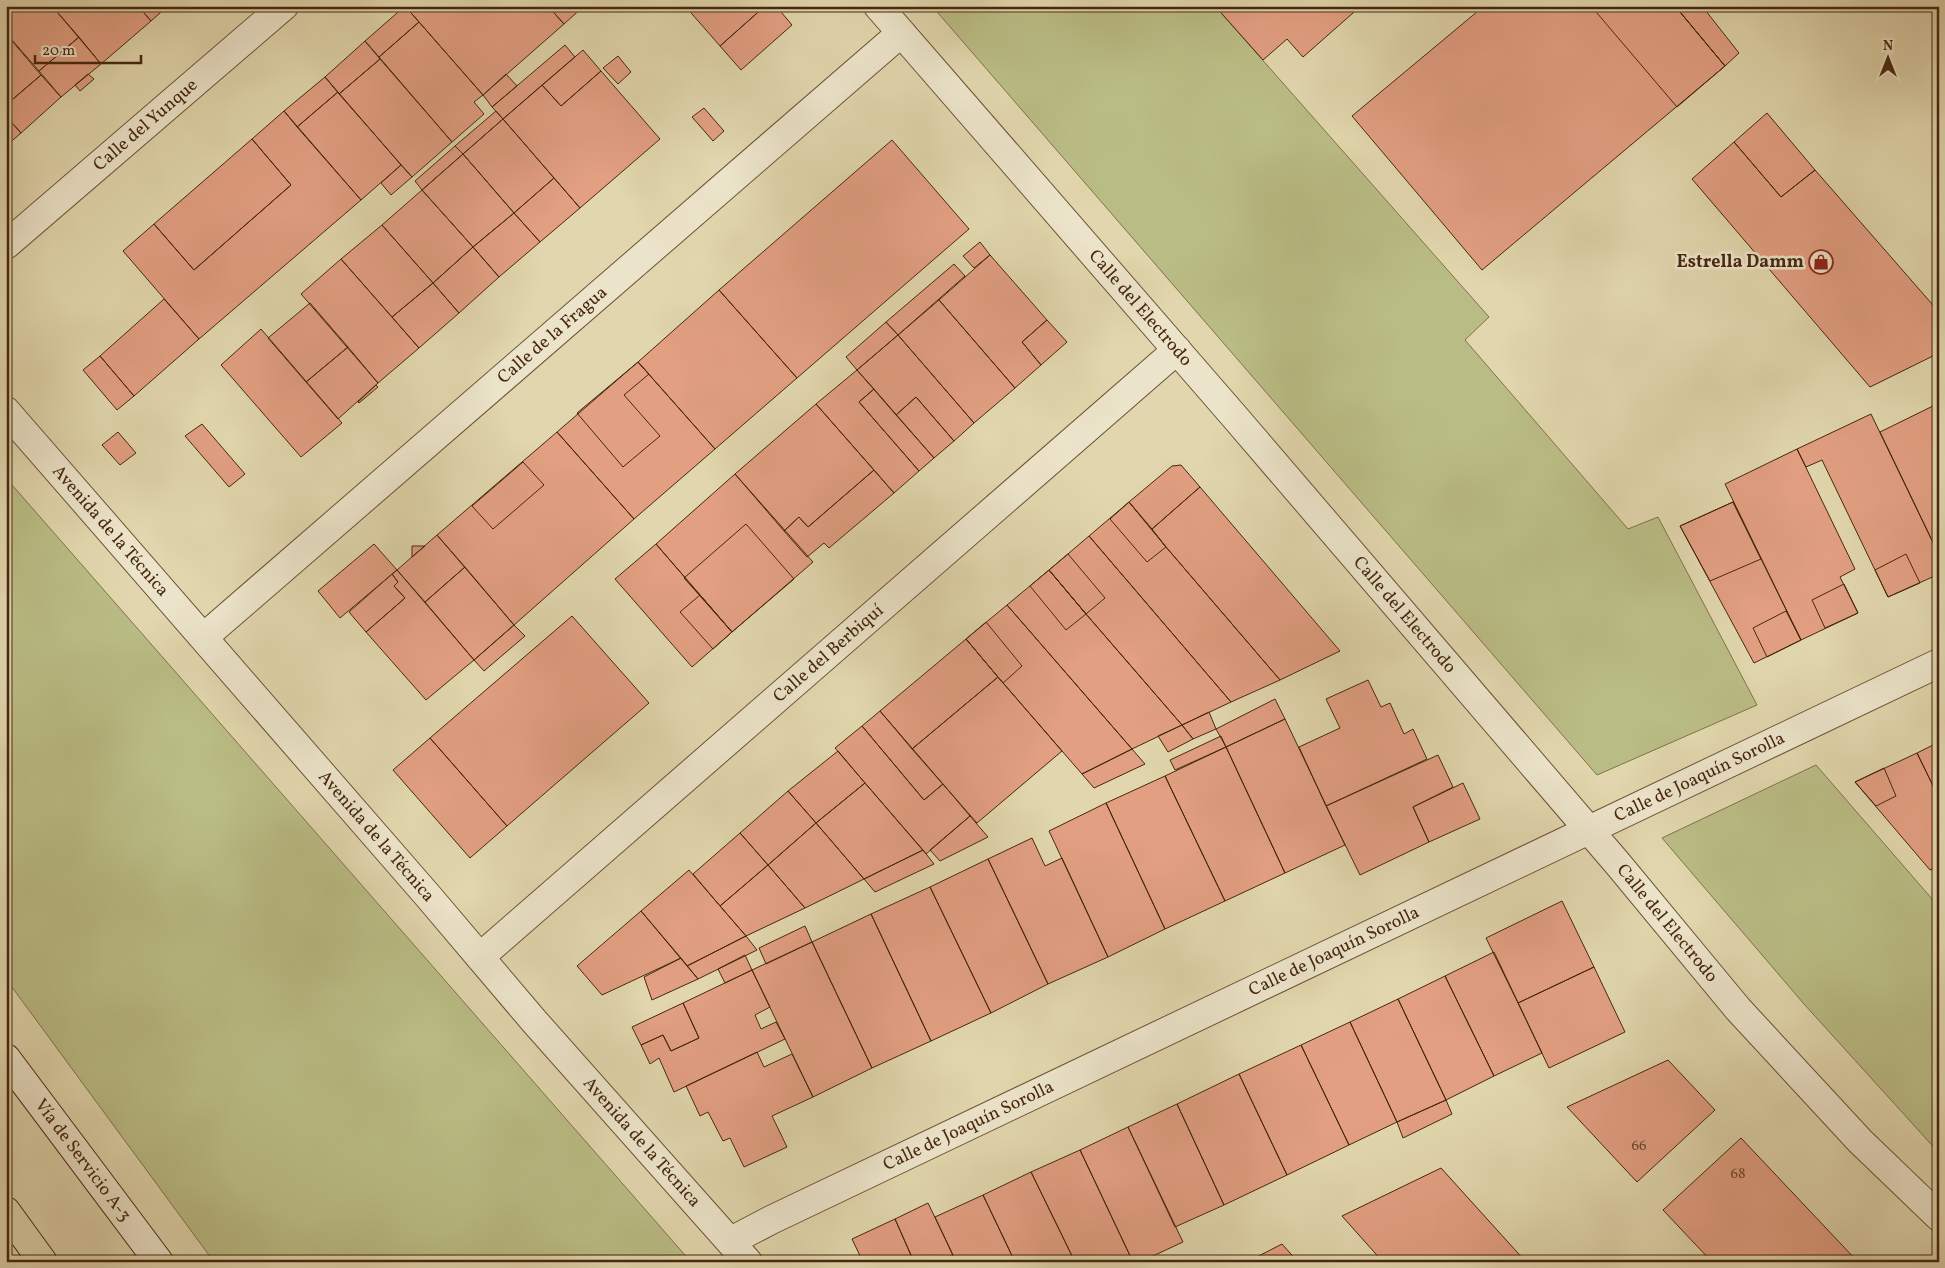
<svg xmlns="http://www.w3.org/2000/svg" width="1945" height="1268" viewBox="0 0 1945 1268" font-family="Vollkorn,serif">
	<style>
		.green { fill: #babc85; stroke: #80724a }
		.building { fill: #e29f82; stroke: #46270f }
		.lines { fill: none; stroke-linecap: round; stroke-linejoin: round }
		.minor-casing { stroke: #6d5336; stroke-width: 30 }
		.secondary-casing { stroke: #46270f; stroke-width: 30 }
		.motorway-casing { stroke: #46270f; stroke-width: 30 }
		.minor { stroke: #ece4ca; stroke-width: 28 }
		.secondary { stroke: #ece4ca; stroke-width: 28 }
		.motorway { stroke: #e1d6ad; stroke-width: 28 }
		.labels { text-anchor: middle; dominant-baseline: central; stroke-width: 5; stroke-linejoin: round; paint-order: stroke }
		.number-label { font-size: 15px; fill: #6d452c }
		.street-label { font-size: 18px; fill: #46270f; stroke: #ece4ca }
		.poi-label { font-size: 18px; font-weight: bold; fill: #46270f; stroke: #ece4ca; text-anchor: end }
	</style>
	<rect width="100%" height="100%" fill="#e1d6ad"/>
	<filter id="stains"><feTurbulence type="fractalNoise" baseFrequency=".004" numOctaves="4"/><feColorMatrix values="0 0 0 0 .2 0 0 0 0 .09 0 0 0 0 .02 0 0 0 .5 -.17"/></filter>
	<radialGradient id="worn" r=".72"><stop offset=".6" stop-color="#630" stop-opacity="0"/><stop offset="1" stop-color="#630" stop-opacity=".3"/></radialGradient>
	<path class="green" d="M932,6H1215L1489,317L1465,340L1628,529L1658,517L1757,705L1597,775Z
		M6,479L13,486L691,1262H214L6,979Z
		M1816,765L1939,907V1153L1804,1004L1662,838Z"/>
	<path class="building" d="M6,6H52L79,37L39,71L6,33Z
		M52,6H138L151,21L101,64Z
		M138,6H168L151,21Z
		M405,6H548L564,24L483,95Z
		M405,6L419,22L379,57L365,41Z
		M548,6H584L564,24Z
		M685,6H765L720,46Z
		M765,6H776L792,25L741,70L720,46Z
		M1215,6H1361L1303,57L1287,39L1263,60Z
		M1484,6H1675L1725,66L1482,270L1352,116Z
		M1591,6H1675L1725,66L1677,107Z
		M1675,6H1702L1739,53L1725,66Z
		M419,22L483,95L474,102L484,114L452,142L379,57Z
		M6,34L41,75L6,105Z
		M79,37L101,64L61,97L39,71Z
		M365,41L380,59L339,94L325,77Z
		M565,45L575,57L503,119L492,107Z
		M583,50L601,71L561,106L542,85Z
		M618,56L631,72L618,84L603,68Z
		M380,59L452,142L412,177L339,94Z
		M601,71L660,139L580,208L503,119L542,85L561,106Z
		M88,74L94,79L80,91L75,85Z
		M506,74L517,86L492,107L483,95Z
		M41,75L61,97L21,133L6,116V105Z
		M325,77L338,92L297,127L284,111Z
		M338,92L401,165L361,200L297,127Z
		M704,108L724,131L713,141L692,117Z
		M284,111L361,200L199,339L123,251L154,224L194,270L291,185L252,139Z
		M496,111L503,119L463,154L455,146Z
		M1767,113L1815,170L1781,197L1734,142Z
		M6,116L21,133L6,146Z
		M503,119L554,178L514,213L463,154Z
		M252,139L291,185L194,270L154,224Z
		M892,140L969,229L797,378L719,290Z
		M1734,142L1781,197L1815,170L1939,312V353L1870,387L1692,179Z
		M455,146L463,154L422,190L415,181Z
		M463,154L514,213L473,247L422,190Z
		M401,165L412,177L391,195L381,183Z
		M554,178L580,208L540,242L514,213Z
		M422,190L473,247L433,283L382,225Z
		M514,213L540,242L499,277L473,247Z
		M382,225L433,283L392,317L341,259Z
		M980,242L990,255L974,268L963,256Z
		M473,247L499,277L459,313L433,283Z
		M990,255L1047,320L1022,342L1041,365L1015,388L939,300Z
		M341,259L419,348L378,383L301,294Z
		M954,264L965,276L898,335L886,322Z
		M433,283L459,313L419,348L392,317Z
		M719,290L797,378L715,449L638,362Z
		M164,299L199,339L134,396L100,356Z
		M939,300L1015,388L974,423L898,335Z
		M310,303L348,347L306,382L268,338Z
		M1047,320L1067,342L1041,365L1022,342Z
		M886,322L898,335L857,370L846,357Z
		M261,329L342,423L301,457L221,365Z
		M898,335L974,423L954,441L916,397L896,415L857,370Z
		M348,347L378,383L338,419L306,382Z
		M100,356L134,396L117,410L83,370Z
		M638,362L715,449L634,519L557,432Z
		M638,362L649,374L624,395L660,436L623,467L577,413Z
		M857,370L874,389L859,402L919,471L894,493L816,404Z
		M376,385L378,387L359,403L358,402Z
		M874,389L934,458L919,471L859,402Z
		M916,397L954,441L934,458L896,415Z
		M816,404L874,470L808,527L799,517L784,531L735,474Z
		M1937,404L1939,407V555L1880,432Z
		M1871,414L1939,555V574L1888,597L1822,460L1806,467L1797,449Z
		M202,424L245,474L229,487L185,436Z
		M118,432L136,453L120,465L102,445Z
		M557,432L634,519L514,625L437,535Z
		M1797,449L1855,569L1840,577L1858,613L1801,640L1725,484Z
		M523,462L544,485L493,529L472,506Z
		M1181,465L1200,487L1152,529L1129,502L1172,466Z
		M874,470L894,493L829,548L824,543L807,557L784,531L799,517L808,527Z
		M735,474L813,562L732,632L656,544Z
		M1200,487L1340,651L1280,680L1166,547L1152,529Z
		M1129,502L1166,547L1280,680L1231,702L1089,536Z
		M1129,502L1166,547L1147,562L1110,519Z
		M1733,502L1801,640L1754,663L1680,526Z
		M1733,502L1761,559L1710,581L1680,526Z
		M746,524L794,579L732,632L684,578Z
		M437,535L465,567L425,602L397,570Z
		M1089,536L1231,702L1182,725L1086,614L1049,570Z
		M374,544L397,570L340,618L318,591Z
		M656,544L732,632L692,667L615,579Z
		M412,546H425L412,557Z
		M1068,554L1105,598L1086,614L1049,570Z
		M1906,554L1920,583L1888,597L1875,570Z
		M465,567L514,625L474,660L425,602Z
		M397,570L474,660L426,700L366,632L405,598L394,586L398,582L392,574Z
		M1049,570L1086,614L1066,630L1030,586Z
		M1049,570L1086,614L1182,725L1132,749L1007,605Z
		M392,574L398,582L394,586L405,598L366,632L349,612Z
		M1844,584L1858,613L1825,628L1812,600Z
		M700,595L732,632L713,649L680,612Z
		M1007,605L1132,749L1082,774L1003,683L966,639Z
		M1786,611L1801,640L1767,657L1753,628Z
		M572,616L649,703L507,826L430,738Z
		M986,622L1022,666L1003,683L966,639Z
		M514,625L525,636L484,671L474,660Z
		M966,639L998,677L912,749L880,711Z
		M998,677L1062,751L977,823L912,749Z
		M1368,680L1381,707L1390,703L1404,734L1413,729L1427,759L1326,806L1299,747L1340,728L1326,699Z
		M1275,699L1285,719L1226,747L1216,729Z
		M880,711L943,784L924,800L862,726Z
		M1209,712L1216,729L1193,739L1182,725Z
		M1285,719L1345,845L1285,873L1226,747Z
		M1182,725L1193,739L1168,752L1158,736Z
		M862,726L924,800L943,784L970,816L926,854L835,748Z
		M1221,736L1226,747L1175,770L1170,760Z
		M430,738L507,826L470,858L393,770Z
		M1939,742V798L1917,753Z
		M1226,747L1285,873L1225,901L1165,776Z
		M1132,749L1145,764L1094,788L1082,774Z
		M838,751L865,783L816,823L788,791Z
		M1917,753L1939,798V866L1930,870L1855,782Z
		M1438,755L1453,787L1413,807L1429,842L1360,875L1326,806Z
		M1884,768L1896,796L1876,806L1855,782Z
		M1165,776L1225,901L1165,929L1106,803Z
		M865,783L923,850L864,879L816,823Z
		M1463,783L1480,819L1429,842L1413,807Z
		M788,791L816,823L768,865L740,833Z
		M1106,803L1165,929L1108,957L1049,831Z
		M970,816L988,837L940,861L930,850Z
		M816,823L864,879L805,908L768,865Z
		M740,833L768,865L720,906L693,874Z
		M1032,838L1045,866L1062,858L1108,957L1048,984L988,859Z
		M923,850L934,864L875,892L864,879Z
		M988,859L1048,984L991,1013L930,887Z
		M768,865L805,908L746,936L720,906Z
		M689,870L746,936L687,966L641,911Z
		M930,887L991,1013L931,1041L871,914Z
		M1562,901L1594,967L1518,1003L1486,938Z
		M641,911L681,958L602,995L577,966Z
		M871,914L931,1041L872,1068L812,942Z
		M805,926L812,942L766,964L759,948Z
		M746,936L757,950L698,979L687,966Z
		M812,942L872,1068L813,1097L752,970Z
		M1494,952L1542,1053L1494,1076L1445,976Z
		M745,955L752,970L725,983L718,969Z
		M681,958L698,979L652,1000L644,977Z
		M1594,967L1625,1032L1549,1068L1518,1003Z
		M752,970L770,1007L755,1015L761,1029L776,1022L785,1039L674,1092L659,1058L650,1064L641,1045L663,1035L671,1051L699,1038L683,1003Z
		M1445,976L1494,1076L1446,1100L1398,999Z
		M1398,999L1446,1100L1397,1122L1350,1022Z
		M683,1003L699,1038L671,1051L663,1035L641,1045L632,1027Z
		M1350,1022L1397,1122L1349,1145L1301,1045Z
		M1301,1045L1349,1145L1287,1175L1239,1074Z
		M757,1052L764,1067L792,1054L813,1097L772,1116L787,1147L744,1167L730,1138L723,1141L708,1112L700,1116L686,1086Z
		M1668,1060L1715,1110L1637,1182L1567,1107Z
		M1239,1074L1287,1175L1224,1205L1177,1104Z
		M1446,1100L1452,1114L1403,1138L1397,1122Z
		M1177,1104L1224,1205L1175,1227L1128,1127Z
		M1128,1127L1183,1242L1140,1262H1133L1080,1150Z
		M1741,1138L1858,1262H1712L1663,1210Z
		M1080,1150L1133,1262H1075L1031,1172Z
		M1441,1168L1526,1262H1383L1342,1216Z
		M1031,1172L1075,1262H1015L983,1195Z
		M983,1195L1015,1262H956L935,1217Z
		M928,1203L953,1255L939,1262H914L895,1219Z
		M895,1219L914,1262H863L852,1239Z
		M1282,1244L1298,1262H1247Z
		M953,1255L956,1262H939Z"/>
	<g class="lines">
		<g class="minor-casing">
			<g id="minor">
				<path id="s1" d="M878,6L1234,416L1618,864L1738,1009L1860,1141L1939,1217"/>
				<path id="s2" d="M6,245L284,6"/>
				<path id="s3" d="M6,411L428,896L534,1021L748,1262"/>
				<path id="s4" d="M204,637L901,33"/>
				<path id="s5" d="M480,957L1177,350"/>
				<path id="s6" d="M731,1241L771,1220L1939,663"/>
			</g>
		</g>
		<g class="secondary-casing">
			<g id="secondary">
				<path id="s7" d="M6,1058L159,1262"/>
			</g>
		</g>
		<g class="motorway-casing">
			<path id="motorway" d="M6,1211L43,1262"/>
		</g>
		<use href="#minor" class="minor"/>
		<use href="#secondary" class="secondary"/>
		<use href="#motorway" class="motorway"/>
	</g>
	<defs>
		<g id="shop-ring" transform="scale(1.25)"><circle r="9.5" fill="#ece4ca" stroke="#8f2418" stroke-width="1.5"/><path d="M-5-2.5h2.3a2.7 3.5 0 0 1 5.4 0H5L5.5 6h-11ZM-1.5-2.5h3a1.5 2.3 0 0 0-3 0Z" fill="#8f2418"/></g>
	</defs>
	<g fill-rule="evenodd">
		<use href="#shop-ring" x="1821" y="262"/>
	</g>
	<g class="labels">
		<g class="number-label">
			<text x="1639" y="1146">66</text>
			<text x="1738" y="1174">68</text>
		</g>
		<g class="street-label">
			<text stroke="none"><textPath href="#s2" startOffset="184">Calle del Yunque</textPath></text>
			<text stroke="none"><textPath href="#s1" startOffset="400">Calle del Electrodo</textPath></text>
			<text stroke="none"><textPath href="#s4" startOffset="461">Calle de la Fragua</textPath></text>
			<text stroke="none"><textPath href="#s3" startOffset="159">Avenida de la Técnica</textPath></text>
			<text stroke="none"><textPath href="#s1" startOffset="805">Calle del Electrodo</textPath></text>
			<text stroke="none"><textPath href="#s5" startOffset="462">Calle del Berbiquí</textPath></text>
			<text stroke="none"><textPath href="#s6" startOffset="1074">Calle de Joaquín Sorolla</textPath></text>
			<text stroke="none"><textPath href="#s3" startOffset="564">Avenida de la Técnica</textPath></text>
			<text stroke="none"><textPath href="#s1" startOffset="1210">Calle del Electrodo</textPath></text>
			<text stroke="none"><textPath href="#s6" startOffset="669">Calle de Joaquín Sorolla</textPath></text>
			<text stroke="none"><textPath href="#s6" startOffset="264">Calle de Joaquín Sorolla</textPath></text>
			<text stroke="none"><textPath href="#s3" startOffset="969">Avenida de la Técnica</textPath></text>
			<text stroke="none"><textPath href="#s7" startOffset="128">Vía de Servicio A-3</textPath></text>
		</g>
		<g class="poi-label">
			<text x="1804" y="262">Estrella Damm</text>
		</g>
	</g>
	<rect width="1945" height="1268" fill="none" stroke="#e1d6ad" stroke-width="25"/>
	<rect x="8" y="8" width="1930" height="1253" fill="none" stroke="#46270f" stroke-width="2.5"/>
	<rect x="12" y="12" width="1920" height="1243" fill="none" stroke="#46270f"/>
	<g transform="translate(1888 58)" stroke="#ece4ca" stroke-width="4" paint-order="stroke">
	<path d="M0-4L9 19L0 12L-9 19Z" fill="#46270f"/>
	<text y="-8" font-size="14" font-weight="bold" text-anchor="middle" fill="#46270f">N</text>
	</g>
	<path d="M35 55v8h106v-8" fill="none" stroke="#46270f" stroke-width="2.5"/>
	<text x="42" y="55" font-size="15" fill="#46270f" stroke="#ece4ca" stroke-width="4" paint-order="stroke">20 m</text>
	<rect width="100%" height="100%" filter="url(#stains)"/>
	<rect width="100%" height="100%" fill="url(#worn)"/>
</svg>
